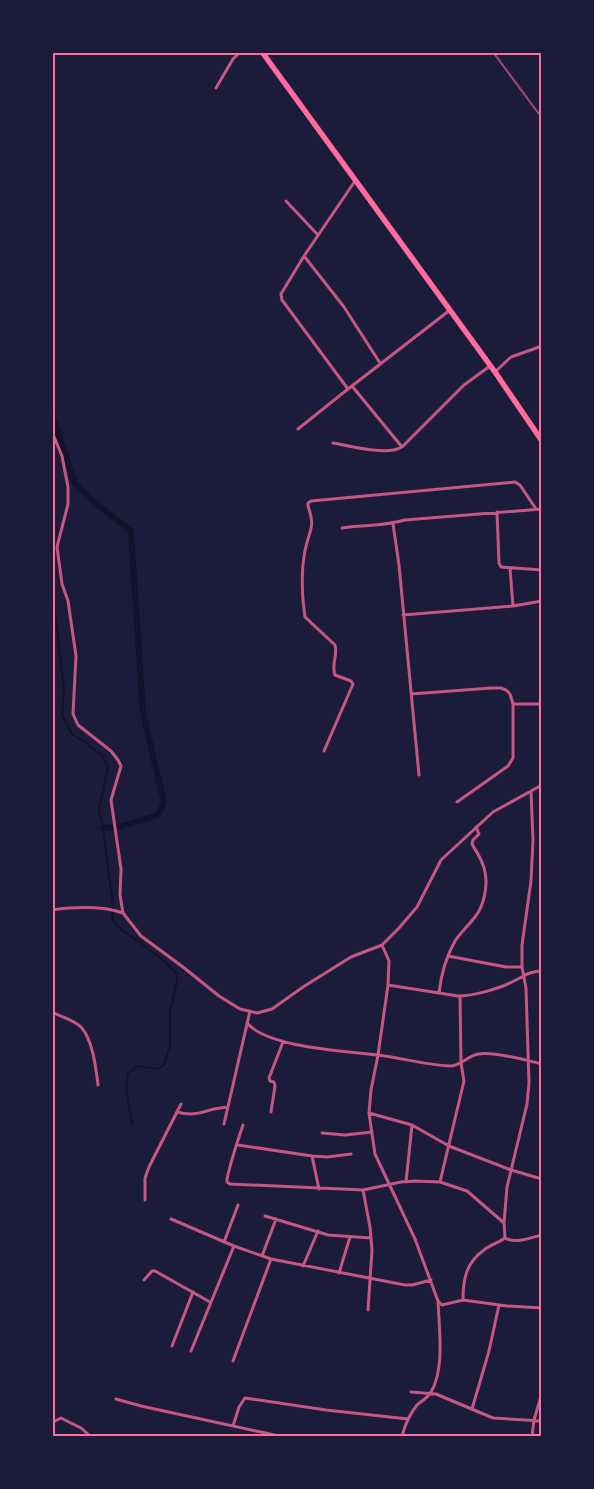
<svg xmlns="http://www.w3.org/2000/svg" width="594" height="1489" viewBox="0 0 594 1489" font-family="Raleway,sans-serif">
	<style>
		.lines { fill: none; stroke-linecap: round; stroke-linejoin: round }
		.stream { stroke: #12122b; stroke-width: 2 }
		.canal { stroke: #12122b; stroke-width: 6 }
		.minor { stroke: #c65784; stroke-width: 3 }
		.trunk { stroke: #ff6b9d; stroke-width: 5.5 }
		.rail { stroke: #a44b75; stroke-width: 2 }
		.neatline { fill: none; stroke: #ff6b9d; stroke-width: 2 }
	</style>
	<rect width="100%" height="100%" fill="#1b1b3a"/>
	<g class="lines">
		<path class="stream" d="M52,586L64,690L62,713L64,720L73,735L85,742L102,756L108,767L99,810L103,828L113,905L112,919L118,927L158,956L177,973V981L170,1011V1045L164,1065L157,1069L138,1066L128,1073L126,1087L132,1125"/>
		<path class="canal" d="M52,415L75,484L93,501L131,531L143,713L164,803L158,815L119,827L103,828"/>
		<path class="minor" d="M216,88L233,59L240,52
			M286,201L318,235
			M304,256L344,307L380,363
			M496,371L511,357L542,346
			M352,386L402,447
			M348,389L282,300L281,294L304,256L355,181
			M298,429L348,389L450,310
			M52,432L62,456L68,487V504L57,547L62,584L68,601L76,656L73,714L78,725L111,751L118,760L121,766L111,800L121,869L120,895L123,913L141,936L183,967L219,996L240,1009L257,1013L272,1009L303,987L351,957L382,945L399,928L417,907L441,860L493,812L542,785
			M333,443C351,446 387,456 402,447L464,385L490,366
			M497,512L499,563L501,567L542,570
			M393,524L399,565L419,775
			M342,528C363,525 385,526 405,520L542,509
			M510,568L513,606
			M403,615L513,606L542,601
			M411,694L491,688H501L506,690L510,694L513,704V758L508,766L457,802
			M513,704H542
			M324,751L353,684L351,681L335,675C331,665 338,655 335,645L305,617C302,596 301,571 305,551C309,529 316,529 308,506V503L311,501L515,482L520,485L536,509
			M52,910C74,907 102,906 123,913
			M382,945L389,961L388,985L378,1055L371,1090L369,1113L375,1154L415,1239L438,1301L442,1305L463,1300L507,1306L542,1308
			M448,956L506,967H522
			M388,985L458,996C473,996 498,989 512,982C523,977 529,971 542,971
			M439,993C441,975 446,957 455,941C461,932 469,925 475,917C484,906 488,886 485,872C484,863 477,852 472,844L473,840L479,834L476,827
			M52,1012C61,1017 74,1020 81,1027C93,1040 96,1069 98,1085
			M247,1023C268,1048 346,1051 378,1055C402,1058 426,1065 450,1066C460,1066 468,1056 478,1054C493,1051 526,1060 542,1064
			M177,1112C200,1118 206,1108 228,1107
			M271,1112L275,1086L274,1082L270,1081L269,1078L283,1042
			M369,1113L412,1125L449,1146L511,1170L542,1179
			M224,1124L250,1011
			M243,1125C237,1143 231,1160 227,1179V1182L230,1184L363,1190L401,1182L415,1181L440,1182L467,1191L504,1223
			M322,1133L345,1135L372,1132
			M238,1145L312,1156L327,1157L351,1154
			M312,1156L319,1189
			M406,1182L412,1125
			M440,1182L464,1081L461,1063L460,996
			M363,1190L370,1227L372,1250L368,1310
			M145,1200V1178L149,1167L181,1104
			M265,1216L328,1235L371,1238
			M171,1219L234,1246L271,1259L405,1285H412L431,1280
			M505,1238L504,1223L507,1187L527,1104L529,1083L526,988L522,967V945L531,881L533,840L531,791
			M505,1238C516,1244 529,1238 542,1235
			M224,1242L238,1205
			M262,1256L276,1219
			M303,1266L318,1231
			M339,1273L350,1237
			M144,1280L152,1271H155L210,1302
			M463,1300C463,1279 466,1263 484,1250C490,1245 498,1243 505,1238
			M172,1346L193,1292
			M191,1351L234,1246
			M233,1361L271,1259
			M411,1392L436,1394L493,1418L542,1421
			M116,1399L141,1406L279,1436
			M472,1409L489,1351L499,1305
			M52,1424L55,1421L61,1418L81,1428L90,1436
			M233,1426L239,1407L245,1398L326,1410L408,1419
			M402,1436C405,1425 409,1415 417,1405C421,1401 428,1398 431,1392C445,1369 439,1328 438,1301
			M532,1436L534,1420L542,1393"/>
		<path class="trunk" d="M262,52L495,372L542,441"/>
		<path class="rail" d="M493,52L542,118"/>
	</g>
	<rect width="594" height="1489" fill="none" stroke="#1b1b3a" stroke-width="108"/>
	<rect x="54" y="54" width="486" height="1381" class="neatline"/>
</svg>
